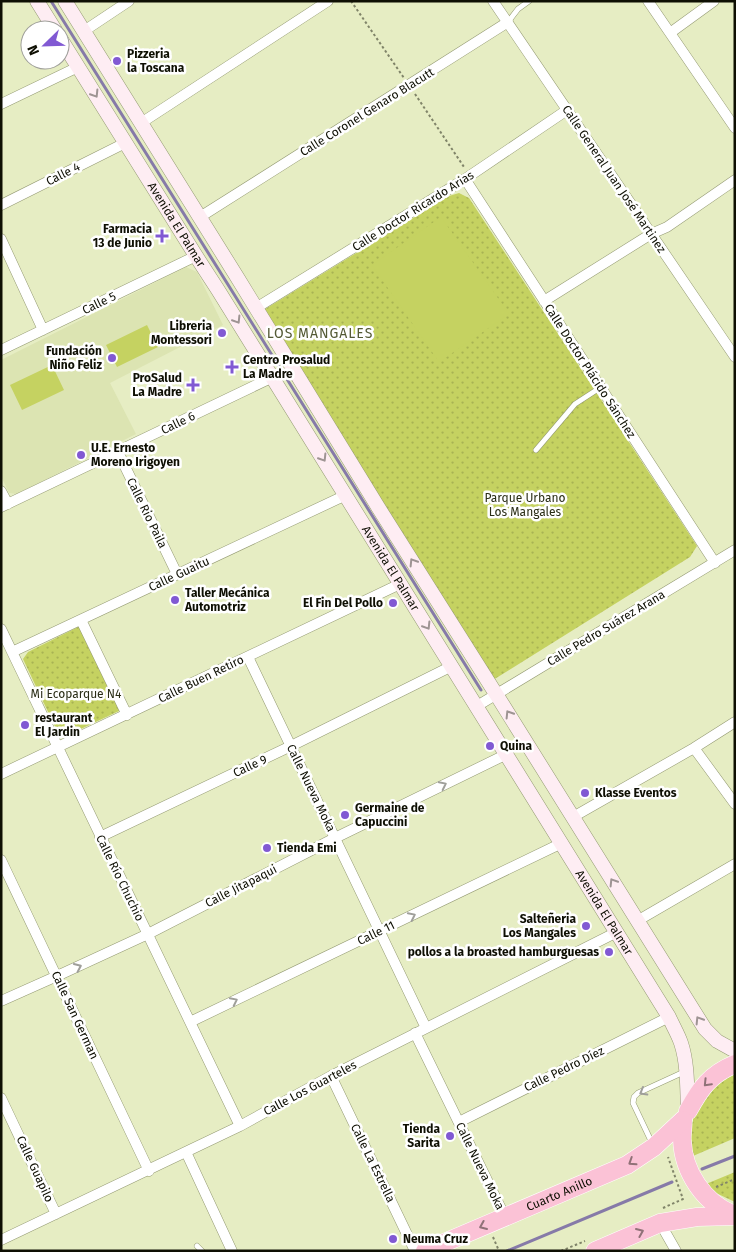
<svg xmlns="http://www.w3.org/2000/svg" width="736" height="1252" viewBox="0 0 736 1252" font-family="'Fira Sans',sans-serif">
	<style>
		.built { fill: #dce4b2 }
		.grass { fill: url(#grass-dots) }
		.pitch { fill: #c5d261 }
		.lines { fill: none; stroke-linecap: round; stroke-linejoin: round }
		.stream { stroke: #867aa8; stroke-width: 3 }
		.lane-casing { stroke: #949a73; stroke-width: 6 }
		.street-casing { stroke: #949a73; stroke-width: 11 }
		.secondary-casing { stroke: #949a73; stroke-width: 15 }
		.highway-casing { stroke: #fff; stroke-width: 19 }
		.path { stroke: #808469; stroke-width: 2; stroke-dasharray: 2.5 2.5; stroke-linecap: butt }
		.lane { stroke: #fff; stroke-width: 5 }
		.street { stroke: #fff; stroke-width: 10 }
		.secondary { stroke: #feedf3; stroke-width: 14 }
		.highway { stroke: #fbc2d6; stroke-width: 18 }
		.oneway { stroke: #9e9493 }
		.oneway2 { stroke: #9f9f9a }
		.oneway3 { stroke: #907177 }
		.poi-dot { fill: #8159d3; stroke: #fff; stroke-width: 2 }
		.labels { text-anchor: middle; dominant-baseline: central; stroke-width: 5; stroke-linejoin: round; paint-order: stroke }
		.poi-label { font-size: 12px; font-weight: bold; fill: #0e0f03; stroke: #fff; text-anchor: start }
		.street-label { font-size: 12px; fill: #0e0f03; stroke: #fff }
		.park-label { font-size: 12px; fill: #2a2d16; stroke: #fff }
		.neighbourhood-label { font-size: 14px; letter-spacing: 1px; fill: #545a35; stroke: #fff }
	</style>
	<defs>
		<pattern id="grass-dots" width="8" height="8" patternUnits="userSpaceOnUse" patternTransform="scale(1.25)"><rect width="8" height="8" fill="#c5d261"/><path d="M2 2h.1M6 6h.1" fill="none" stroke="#a8b353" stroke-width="1.8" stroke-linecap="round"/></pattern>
	</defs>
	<rect width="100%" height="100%" fill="#e6edc3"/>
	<path class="built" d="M186,267L197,272L223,325L110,383L136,434L17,494L9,493L1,476V360Z"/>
	<path class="grass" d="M459,193L469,198L697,546L690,557L493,680L262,311L449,196Z
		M80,626L121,710L66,736L58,733L23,659L28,652Z
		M735,1074V1138L693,1156C691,1145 690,1135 692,1124C695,1104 715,1079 735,1074Z
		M735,1172V1202L716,1193L706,1184Z"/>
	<path class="pitch" d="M441,217L509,314L439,362L372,265Z
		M147,325L158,347L117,367L106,345Z
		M52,365L64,390L22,410L10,385Z"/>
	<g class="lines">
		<path class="stream" d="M51,1L481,690
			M702,1169L735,1156
			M507,1251L672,1182"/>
		<g class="lane-casing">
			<path id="lane" d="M508,22L518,9L529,1
				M536,450L575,404L595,391L600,387
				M652,1143L633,1103L634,1097L638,1093L686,1071
				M197,1246L202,1251"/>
		</g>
		<g class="street-casing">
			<path id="street" d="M493,1L735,357
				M648,1L735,128
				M84,31L129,1
				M670,33L714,1
				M1,104L78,67
				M141,123L328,1
				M465,179L715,563
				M1,205L125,143
				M200,217L508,22
				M1,239L43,330
				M544,301L651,234L667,227L735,180
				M256,308L465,179L567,110
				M1,350L196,256
				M118,452L177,574
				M1,491L8,504
				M1,507L273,377
				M81,620L127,715
				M1,629L240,1126
				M12,652L346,495
				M248,657L426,1028
				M477,706L735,550
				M694,748L735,804
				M1,774L400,584
				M573,817L694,748L735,722
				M100,837L291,746L452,666
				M1,860L149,1171
				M637,921L735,864
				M1,1001L57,976L148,934L335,838L507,754
				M190,1022L562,843
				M415,1033L505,1217
				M331,1076L415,1251
				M1,1098L56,1214
				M459,1122L669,1017
				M186,1152L232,1251
				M660,1223L676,1251
				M1,1240L240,1126L331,1076L617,932"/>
		</g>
		<g class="secondary-casing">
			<g id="secondary">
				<path d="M37,1L55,30"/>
				<path d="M65,1L237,277L378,507L496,694L705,1029L717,1041L735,1051"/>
				<path id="s1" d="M60,38L196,256L218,290L669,1017C673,1026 678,1034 681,1043C688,1064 687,1089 688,1111"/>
			</g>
		</g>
		<g class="highway-casing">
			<g id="highway">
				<path d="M688,1111C700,1089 710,1074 735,1064"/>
				<path d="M683,1120C683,1126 682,1133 682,1139C683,1172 704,1203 734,1215"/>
				<path id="s2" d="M425,1251L627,1165L654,1147L683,1120"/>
				<path d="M595,1251L660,1223L697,1217L735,1216"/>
			</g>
		</g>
		<path class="path" d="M351,1L404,78
			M415,94L464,167
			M716,1187L735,1179
			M663,1208L683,1199L668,1157
			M493,1237L499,1251
			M561,1251L585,1241"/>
		<use href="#lane" class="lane"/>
		<use href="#street" class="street"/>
		<use href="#secondary" class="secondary"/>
		<use href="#highway" class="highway"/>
	</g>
	<defs><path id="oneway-chevron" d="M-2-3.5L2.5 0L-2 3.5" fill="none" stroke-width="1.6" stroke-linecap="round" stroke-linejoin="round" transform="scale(1.25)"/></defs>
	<g class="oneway">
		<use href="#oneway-chevron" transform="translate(95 94) rotate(58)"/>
		<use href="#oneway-chevron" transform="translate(237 320) rotate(58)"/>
		<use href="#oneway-chevron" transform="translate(323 458) rotate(58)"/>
		<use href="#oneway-chevron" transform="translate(413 562) rotate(-122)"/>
		<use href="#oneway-chevron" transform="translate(427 626) rotate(58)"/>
		<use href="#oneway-chevron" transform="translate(509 714) rotate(-122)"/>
		<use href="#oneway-chevron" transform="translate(613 882) rotate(-122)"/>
		<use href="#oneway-chevron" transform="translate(699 1020) rotate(-122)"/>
	</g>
	<g class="oneway2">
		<use href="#oneway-chevron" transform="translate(443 785) rotate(-26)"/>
		<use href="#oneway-chevron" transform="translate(412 916) rotate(-26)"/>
		<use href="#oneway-chevron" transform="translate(78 967) rotate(-25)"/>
		<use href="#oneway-chevron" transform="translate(234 1001) rotate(-26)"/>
		<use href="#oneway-chevron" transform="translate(643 1092) rotate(150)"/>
	</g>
	<g class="oneway3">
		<use href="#oneway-chevron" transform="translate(707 1083) rotate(134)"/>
		<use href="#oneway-chevron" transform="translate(632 1162) rotate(147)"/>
		<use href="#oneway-chevron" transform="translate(483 1226) rotate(157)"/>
		<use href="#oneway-chevron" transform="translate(640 1232) rotate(-23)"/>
	</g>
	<g class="poi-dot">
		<circle cx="117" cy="61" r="5"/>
		<path d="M159.5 228.5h5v5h5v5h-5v5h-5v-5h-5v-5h5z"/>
		<circle cx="222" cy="333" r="5"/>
		<circle cx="112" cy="358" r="5"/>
		<path d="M229.5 359.5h5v5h5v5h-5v5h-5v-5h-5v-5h5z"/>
		<path d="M190.5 377.5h5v5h5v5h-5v5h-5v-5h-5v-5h5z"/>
		<circle cx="81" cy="455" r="5"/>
		<circle cx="175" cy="600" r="5"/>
		<circle cx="393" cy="603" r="5"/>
		<circle cx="25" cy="725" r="5"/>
		<circle cx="490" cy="746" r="5"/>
		<circle cx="585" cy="793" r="5"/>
		<circle cx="345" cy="815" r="5"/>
		<circle cx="267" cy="848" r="5"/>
		<circle cx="586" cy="926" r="5"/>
		<circle cx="609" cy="952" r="5"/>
		<circle cx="450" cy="1136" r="5"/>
		<circle cx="393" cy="1239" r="5"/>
	</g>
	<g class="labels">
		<g class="poi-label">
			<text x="127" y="54">Pizzeria<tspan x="127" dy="14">la Toscana</tspan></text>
			<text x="152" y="229" text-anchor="end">Farmacia<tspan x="152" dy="14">13 de Junio</tspan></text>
			<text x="212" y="326" text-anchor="end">Libreria<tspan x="212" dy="14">Montessori</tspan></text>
			<text x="102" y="351" text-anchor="end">Fundación<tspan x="102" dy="14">Niño Feliz</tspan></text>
			<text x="243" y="360">Centro Prosalud<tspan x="243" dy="14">La Madre</tspan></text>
			<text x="182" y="378" text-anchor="end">ProSalud<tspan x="182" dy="14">La Madre</tspan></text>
			<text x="91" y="448">U.E. Ernesto<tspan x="91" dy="14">Moreno Irigoyen</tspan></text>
			<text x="185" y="593">Taller Mecánica<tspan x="185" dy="14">Automotriz</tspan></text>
			<text x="383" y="603" text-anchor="end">El Fin Del Pollo</text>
			<text x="35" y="718">restaurant<tspan x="35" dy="14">El Jardin</tspan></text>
			<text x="500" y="746">Quina</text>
			<text x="595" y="793">Klasse Eventos</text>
			<text x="355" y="808">Germaine de<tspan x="355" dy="14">Capuccini</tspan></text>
			<text x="277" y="848">Tienda Emi</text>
			<text x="576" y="919" text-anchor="end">Salteñeria<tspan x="576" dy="14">Los Mangales</tspan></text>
			<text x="599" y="952" text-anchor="end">pollos a la broasted hamburguesas</text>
			<text x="440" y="1129" text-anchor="end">Tienda<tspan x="440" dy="14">Sarita</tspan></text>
			<text x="403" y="1239">Neuma Cruz</text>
		</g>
		<g class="street-label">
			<text transform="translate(367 112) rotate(-32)">Calle Coronel Genaro Blacutt</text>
			<text transform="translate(63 174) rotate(-27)">Calle 4</text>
			<text transform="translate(614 179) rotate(56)">Calle General Juan José Martinez</text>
			<text transform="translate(413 211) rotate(-32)">Calle Doctor Ricardo Arias</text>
			<text stroke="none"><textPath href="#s1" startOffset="220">Avenida El Palmar</textPath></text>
			<text transform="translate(99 303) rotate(-26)">Calle 5</text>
			<text transform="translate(590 371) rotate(57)">Calle Doctor Plácido Sánchez</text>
			<text transform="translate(178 423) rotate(-26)">Calle 6</text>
			<text transform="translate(147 513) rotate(64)">Calle Rio Paila</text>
			<text stroke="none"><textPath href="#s1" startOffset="625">Avenida El Palmar</textPath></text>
			<text transform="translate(179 574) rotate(-25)">Calle Guaitu</text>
			<text transform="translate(606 628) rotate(-31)">Calle Pedro Suárez Arana</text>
			<text transform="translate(201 679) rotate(-26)">Calle Buen Retiro</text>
			<text transform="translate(250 766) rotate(-25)">Calle 9</text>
			<text transform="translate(311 788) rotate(64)">Calle Nueva Moka</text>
			<text transform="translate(120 878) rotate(64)">Calle Río Chuchio</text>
			<text transform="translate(241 886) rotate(-27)">Calle Jitapaqui</text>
			<text stroke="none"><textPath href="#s1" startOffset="1030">Avenida El Palmar</textPath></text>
			<text transform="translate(376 933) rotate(-26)">Calle 11</text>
			<text transform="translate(75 1015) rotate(65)">Calle San German</text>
			<text transform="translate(564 1069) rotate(-26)">Calle Pedro Díez</text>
			<text transform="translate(310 1088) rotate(-28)">Calle Los Guarteles</text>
			<text transform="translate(373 1163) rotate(64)">Calle La Estrella</text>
			<text transform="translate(480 1166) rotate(64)">Calle Nueva Moka</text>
			<text transform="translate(35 1169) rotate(65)">Calle Guapilo</text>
			<text stroke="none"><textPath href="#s2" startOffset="146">Cuarto Anillo</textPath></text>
		</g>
		<g class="park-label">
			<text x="525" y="498">Parque Urbano<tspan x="525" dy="14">Los Mangales</tspan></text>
			<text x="76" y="694">Mi Ecoparque N4</text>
		</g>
		<g class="neighbourhood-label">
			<text x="320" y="333">LOS MANGALES</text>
		</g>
	</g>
	<rect width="736" height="1252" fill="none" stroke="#0e0f03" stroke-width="5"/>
	<g transform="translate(45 45) rotate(247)"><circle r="24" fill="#ffffff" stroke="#9f9f9a"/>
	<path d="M0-4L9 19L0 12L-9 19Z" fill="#8159d3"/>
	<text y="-8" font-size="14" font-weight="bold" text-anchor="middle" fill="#0e0f03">N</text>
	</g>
</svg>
